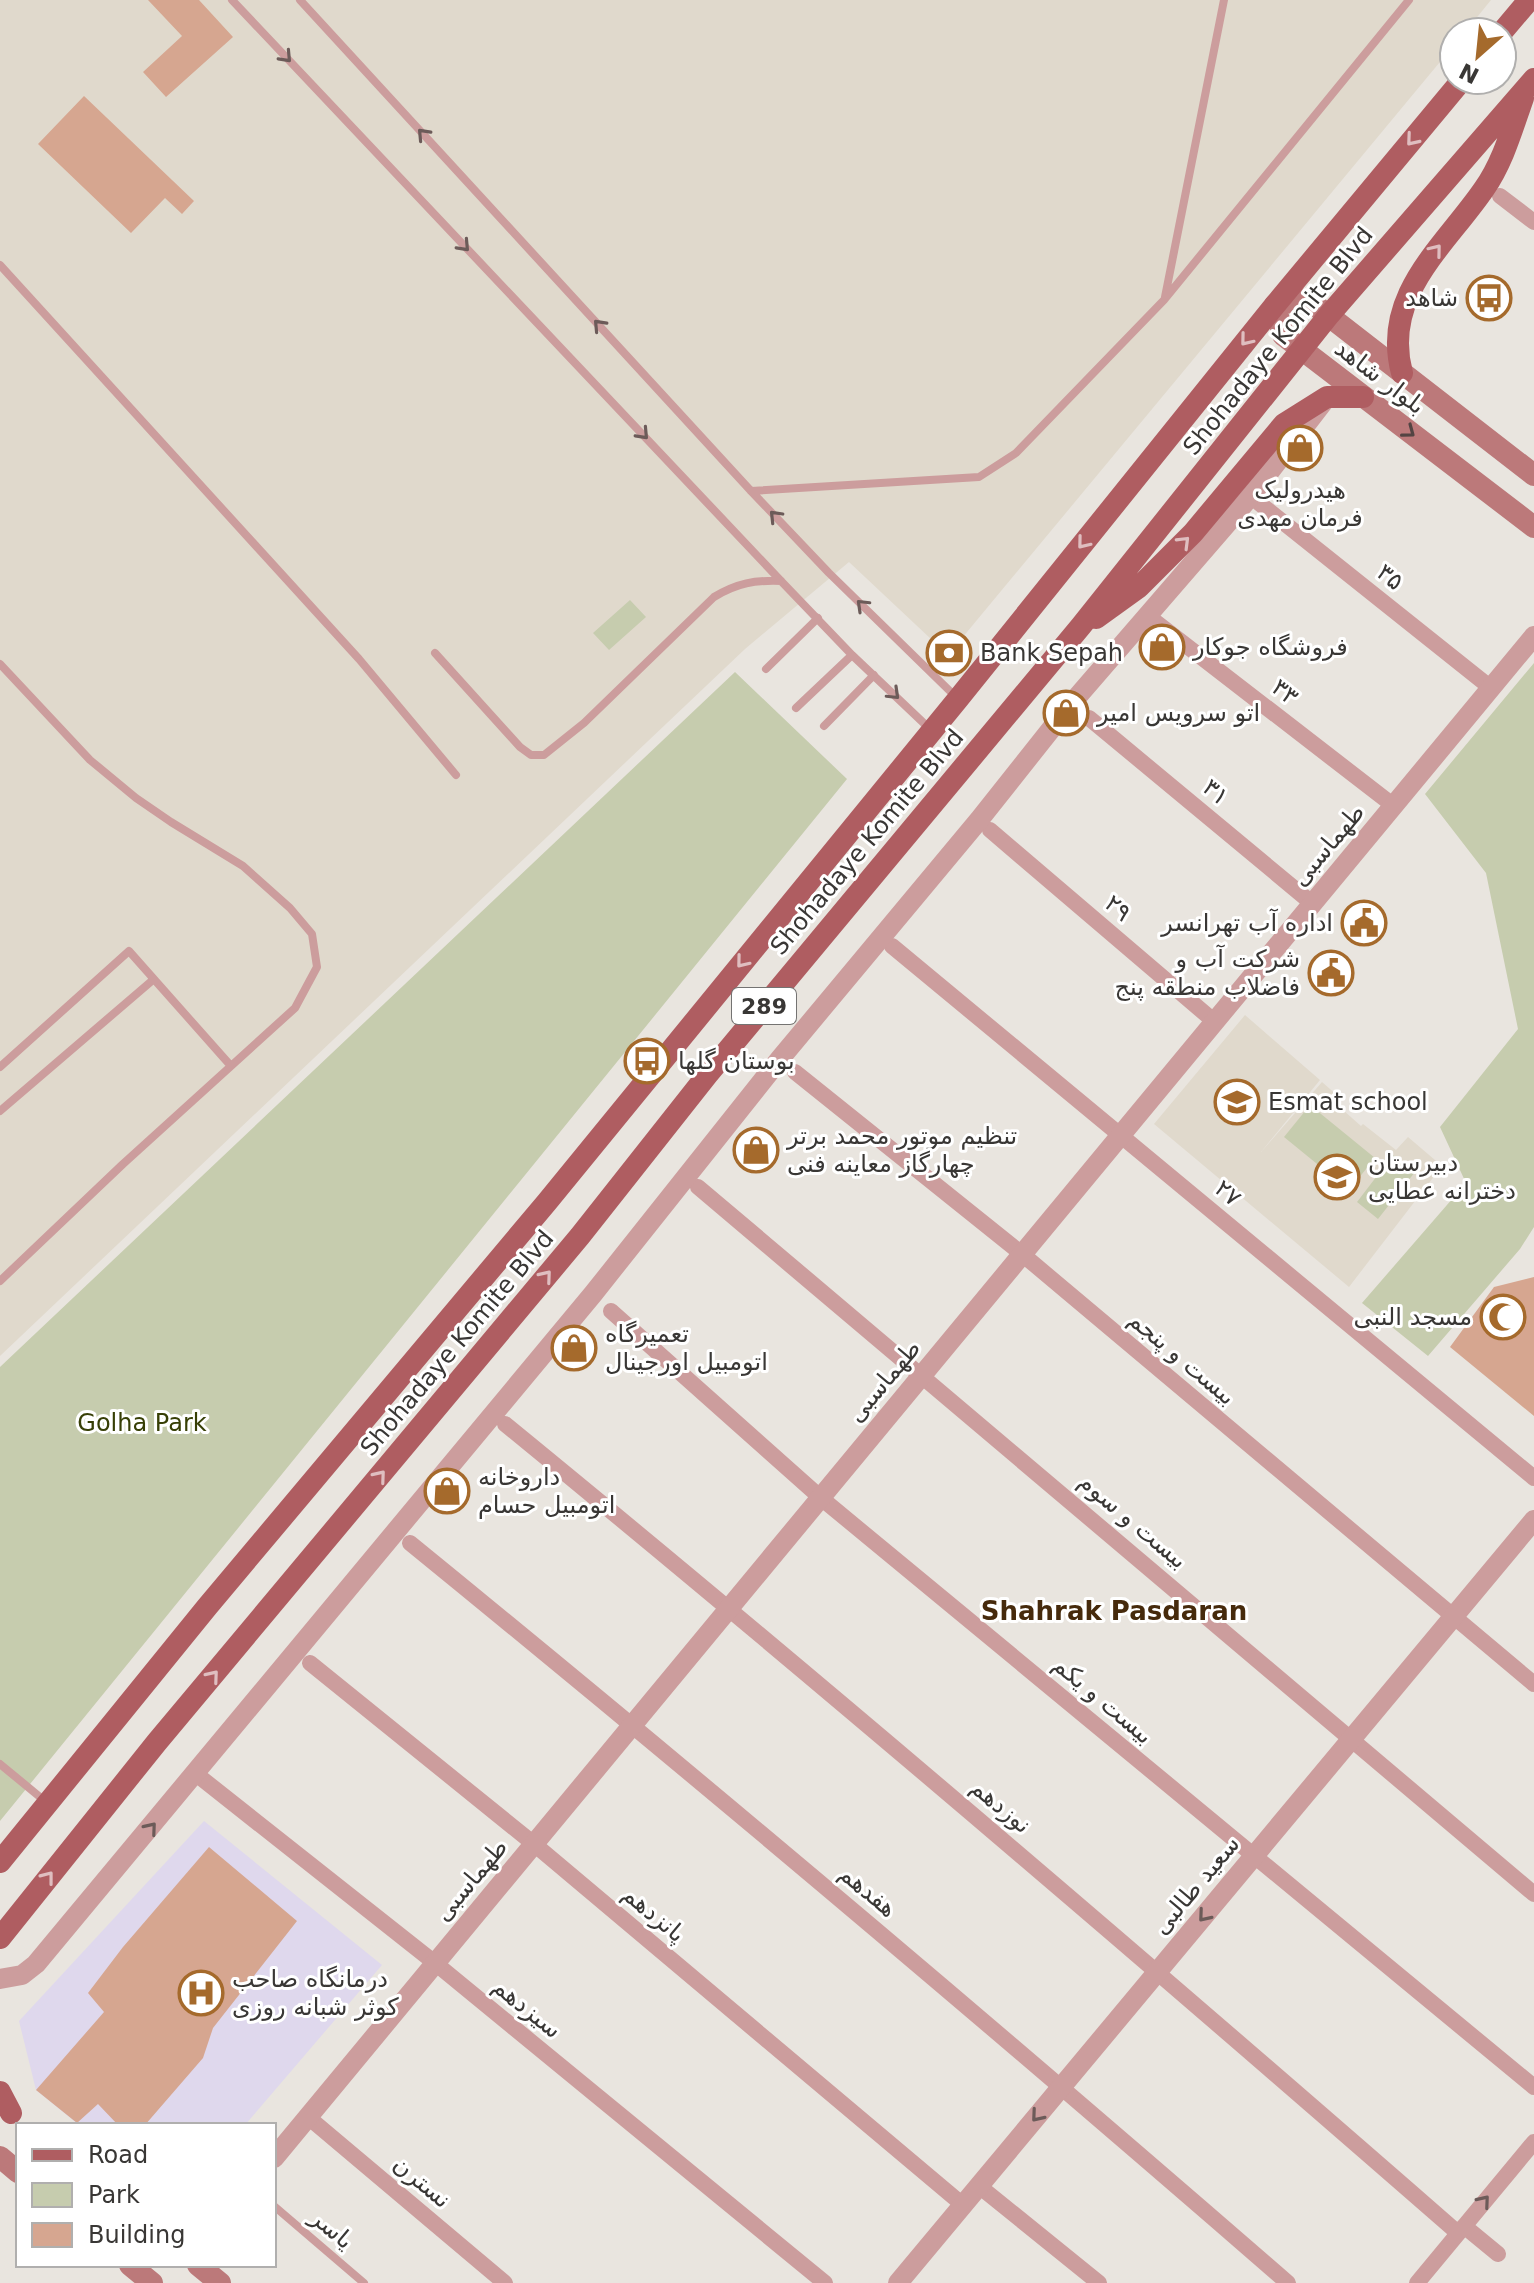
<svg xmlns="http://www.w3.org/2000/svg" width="1534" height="2283" viewBox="0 0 1534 2283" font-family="'DejaVu Sans','Noto Naskh Arabic',sans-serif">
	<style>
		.built { fill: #e0d9cc }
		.medical { fill: #dfd8ed }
		.green { fill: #c6ccae }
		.building { fill: #d6a690 }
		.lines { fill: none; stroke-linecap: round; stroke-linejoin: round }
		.service { stroke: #cc9d9d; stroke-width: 8 }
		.minor { stroke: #cc9d9d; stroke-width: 16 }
		.tertiary { stroke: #cc9d9d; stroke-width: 20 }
		.secondary { stroke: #bc797a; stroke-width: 22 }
		.primary { stroke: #af5d61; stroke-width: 22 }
		.oneway { stroke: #6c5b59 }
		.oneway2 { stroke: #dfbec0 }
		.oneway3 { stroke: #534443 }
		.labels { text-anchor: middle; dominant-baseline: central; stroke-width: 6; stroke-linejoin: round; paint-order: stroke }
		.shield { fill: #fff; stroke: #747372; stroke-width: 2 }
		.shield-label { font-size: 22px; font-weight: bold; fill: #393735 }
		.poi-label { font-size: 24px; fill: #393735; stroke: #fff; text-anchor: start }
		.street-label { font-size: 24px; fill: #393735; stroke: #fff }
		.park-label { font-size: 24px; fill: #373f06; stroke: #fff }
		.neighbourhood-label { font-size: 26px; font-weight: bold; fill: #462a0c; stroke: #fff }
	</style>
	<rect width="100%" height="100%" fill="#e9e5df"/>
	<path class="built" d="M0,0H1491L1465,32H1454V45L948,655L849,562L745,649L0,1356Z
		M1245,1015L1320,1080L1261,1152L1322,1082L1338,1096L1334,1102L1361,1126L1363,1124L1396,1150L1408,1137L1442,1166L1349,1287L1154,1124Z"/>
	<path class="medical" d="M204,1821L382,1965L245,2125H79L36,2090L19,2021Z"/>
	<path class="green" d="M630,600L646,617L609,650L593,633Z
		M1534,663V1227L1520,1249L1428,1356L1362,1303L1466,1183L1440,1127L1518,1029L1486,873L1425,794Z
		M735,672L847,779L0,1821V1367Z
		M1310,1105L1375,1158L1349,1190L1284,1137Z
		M1393,1155L1415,1172L1378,1219L1357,1202Z"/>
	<path class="building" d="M148,0H199L233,37L166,97L143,72L182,36Z
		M84,96L194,201L182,214L165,198L131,233L38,144Z
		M1534,1277V1416L1450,1347L1494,1287Z
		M209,1847L297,1921L213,2028L203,2058L145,2125H118L98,2104L77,2123L36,2090L104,2012L88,1993L123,1947Z"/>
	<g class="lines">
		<path class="service" d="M232,0L781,581L852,655L931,730
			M300,0L751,491L829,573L957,698
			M0,265L359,659L456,775
			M1165,297L1224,0
			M751,491L979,477L1016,453L1164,300L1409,0
			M435,653L520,747L531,755H544L584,723L714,597C737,583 755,580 781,581
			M0,664L90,760L136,798L171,822L243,866L290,908L312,934L317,967L295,1008L123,1164L0,1281
			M766,669L818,618
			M796,708L852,655
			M824,726L874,675
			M0,1067L129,951L231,1066
			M0,1111L154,979
			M0,1764L46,1802
			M274,2206L364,2283"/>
		<path class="minor" d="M1500,196L1534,222
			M1259,503L1491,688
			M1148,616L1394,806
			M1089,718L1313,904
			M990,830L1215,1022
			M892,946L1534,1478
			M795,1072L1022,1254L1534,1684
			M698,1187L1534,1894
			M611,1311L821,1498L1534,2087
			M505,1424C828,1688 1144,1959 1458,2233
			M410,1543C707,1785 999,2032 1288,2283
			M310,1663L534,1844L963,2205
			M196,1774L435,1963L825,2283
			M308,2117L505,2283
			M979,2186L1099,2283
			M1464,2226L1498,2254
			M1417,2283L1534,2142"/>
		<path class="tertiary" d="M0,1979L22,1975L36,1964L593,1294L779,1060L979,820L1071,704L1250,497L1325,400
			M274,2158L1534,636
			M898,2283L1534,1520"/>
		<path class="secondary" d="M1534,475L1307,299L1275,305L1283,335L1534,527
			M0,2157L18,2172
			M130,2265L152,2283
			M198,2265L220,2283"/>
		<path class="primary" d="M1502,32L1529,0
			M1402,373C1381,295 1445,246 1484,189C1503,162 1512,129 1523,98
			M1096,618L1139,587L1193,533L1284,424L1327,397H1363
			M0,1862L207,1607L547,1202L958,699L1275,305L1462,80
			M0,1938L157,1742L580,1236L708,1074L1081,626L1329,315L1534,79
			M0,2092L11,2113"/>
	</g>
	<defs><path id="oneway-chevron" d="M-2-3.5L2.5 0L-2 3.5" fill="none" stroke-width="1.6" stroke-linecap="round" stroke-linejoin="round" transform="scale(2)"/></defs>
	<g class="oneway">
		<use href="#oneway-chevron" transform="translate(286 57) rotate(47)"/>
		<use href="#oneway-chevron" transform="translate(423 134) rotate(-133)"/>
		<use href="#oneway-chevron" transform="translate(464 246) rotate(47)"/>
		<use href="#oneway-chevron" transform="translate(599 325) rotate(-133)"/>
		<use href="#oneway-chevron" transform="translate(643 434) rotate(47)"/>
		<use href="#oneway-chevron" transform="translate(775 516) rotate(-134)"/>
		<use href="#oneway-chevron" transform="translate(862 605) rotate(-136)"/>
		<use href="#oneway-chevron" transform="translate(894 694) rotate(44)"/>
		<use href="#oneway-chevron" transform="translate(151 1828) rotate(-50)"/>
		<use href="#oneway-chevron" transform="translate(1204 1916) rotate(130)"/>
		<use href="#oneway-chevron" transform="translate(1037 2116) rotate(130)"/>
		<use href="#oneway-chevron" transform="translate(1484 2201) rotate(-50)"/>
	</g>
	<g class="oneway2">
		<use href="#oneway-chevron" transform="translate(1412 140) rotate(130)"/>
		<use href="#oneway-chevron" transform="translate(1436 250) rotate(-51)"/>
		<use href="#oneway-chevron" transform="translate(1246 340) rotate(129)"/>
		<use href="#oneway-chevron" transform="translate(1184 542) rotate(-45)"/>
		<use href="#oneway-chevron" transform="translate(1083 543) rotate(129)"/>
		<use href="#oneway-chevron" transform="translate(742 962) rotate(129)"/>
		<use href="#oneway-chevron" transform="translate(546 1276) rotate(-50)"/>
		<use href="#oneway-chevron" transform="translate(380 1476) rotate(-50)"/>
		<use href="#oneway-chevron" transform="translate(213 1676) rotate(-50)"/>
		<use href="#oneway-chevron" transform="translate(48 1877) rotate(-52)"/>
	</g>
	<use class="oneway3" href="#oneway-chevron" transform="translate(1409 432) rotate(37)"/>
	<defs>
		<g id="bus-ring" transform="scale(2.3)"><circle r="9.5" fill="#fff" stroke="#a56a2c" stroke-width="1.5"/><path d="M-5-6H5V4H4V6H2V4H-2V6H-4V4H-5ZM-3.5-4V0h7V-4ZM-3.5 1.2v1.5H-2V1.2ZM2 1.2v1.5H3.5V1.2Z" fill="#a56a2c"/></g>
		<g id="shop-ring" transform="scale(2.3)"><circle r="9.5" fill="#fff" stroke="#a56a2c" stroke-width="1.5"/><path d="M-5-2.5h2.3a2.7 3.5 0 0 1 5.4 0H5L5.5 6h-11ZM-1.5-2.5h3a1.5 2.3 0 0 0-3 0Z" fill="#a56a2c"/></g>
		<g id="bank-ring" transform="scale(2.3)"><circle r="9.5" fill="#fff" stroke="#a56a2c" stroke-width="1.5"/><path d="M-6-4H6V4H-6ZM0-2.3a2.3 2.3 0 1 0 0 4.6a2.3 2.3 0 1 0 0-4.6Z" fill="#a56a2c"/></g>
		<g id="civic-ring" transform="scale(2.3)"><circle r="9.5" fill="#fff" stroke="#a56a2c" stroke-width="1.5"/><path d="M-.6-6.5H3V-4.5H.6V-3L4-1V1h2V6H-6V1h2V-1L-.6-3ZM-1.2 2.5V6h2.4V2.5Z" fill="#a56a2c"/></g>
		<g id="school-ring" transform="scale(2.3)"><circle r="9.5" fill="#fff" stroke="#a56a2c" stroke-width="1.5"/><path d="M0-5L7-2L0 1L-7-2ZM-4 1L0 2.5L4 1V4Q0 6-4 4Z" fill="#a56a2c"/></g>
		<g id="mosque-ring" transform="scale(2.3)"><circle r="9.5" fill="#fff" stroke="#a56a2c" stroke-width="1.5"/><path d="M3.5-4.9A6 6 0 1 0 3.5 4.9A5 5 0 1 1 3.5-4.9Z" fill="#a56a2c"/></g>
		<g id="hospital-ring" transform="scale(2.3)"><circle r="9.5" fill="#fff" stroke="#a56a2c" stroke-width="1.5"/><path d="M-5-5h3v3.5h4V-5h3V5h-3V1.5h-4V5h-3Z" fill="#a56a2c"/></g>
	</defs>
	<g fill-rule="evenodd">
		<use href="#bus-ring" x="1489" y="298"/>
		<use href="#shop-ring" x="1300" y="448"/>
		<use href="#shop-ring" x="1162" y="647"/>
		<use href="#bank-ring" x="949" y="653"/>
		<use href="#shop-ring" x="1066" y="713"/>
		<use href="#civic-ring" x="1364" y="923"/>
		<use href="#civic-ring" x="1331" y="973"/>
		<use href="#bus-ring" x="647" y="1061"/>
		<use href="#school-ring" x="1237" y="1102"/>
		<use href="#shop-ring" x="756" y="1150"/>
		<use href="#school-ring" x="1337" y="1177"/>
		<use href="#mosque-ring" x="1503" y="1317"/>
		<use href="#shop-ring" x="574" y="1348"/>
		<use href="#shop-ring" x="447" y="1491"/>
		<use href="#hospital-ring" x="201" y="1993"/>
	</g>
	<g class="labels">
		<rect class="shield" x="732" y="988" width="64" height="36" rx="6"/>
		<g class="shield-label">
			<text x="764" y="1006">289</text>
		</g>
		<g class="poi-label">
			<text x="1458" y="298" text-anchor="end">شاهد</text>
			<text x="1300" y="490" text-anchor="middle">هیدرولیک<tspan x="1300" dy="28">فرمان مهدی</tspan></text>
			<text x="1193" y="647">فروشگاه جوکار</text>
			<text x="980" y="653">Bank Sepah</text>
			<text x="1097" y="713">اتو سرویس امیر</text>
			<text x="1333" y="923" text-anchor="end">اداره آب تهرانسر</text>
			<text x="1300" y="959" text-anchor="end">شرکت آب و<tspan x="1300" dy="28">فاضلاب منطقه پنج</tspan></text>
			<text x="678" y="1061">بوستان گلها</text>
			<text x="1268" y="1102">Esmat school</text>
			<text x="787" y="1136">تنظیم موتور محمد برتر<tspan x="787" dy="28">چهارگاز معاینه فنی</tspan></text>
			<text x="1368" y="1163">دبیرستان<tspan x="1368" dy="28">دخترانه عطایی</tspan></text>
			<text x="1472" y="1317" text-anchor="end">مسجد النبی</text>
			<text x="605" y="1334">تعمیرگاه<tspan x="605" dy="28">اتومبیل اورجینال</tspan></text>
			<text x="478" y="1477">داروخانه<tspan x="478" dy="28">اتومبیل حسام</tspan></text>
			<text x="232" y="1979">درمانگاه صاحب<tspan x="232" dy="28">کوثر شبانه روزی</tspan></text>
		</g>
		<g class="street-label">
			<text transform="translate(1278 341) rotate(-51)">Shohadaye Komite Blvd</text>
			<text transform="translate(1380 377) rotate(37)">بلوار شاهد</text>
			<text transform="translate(1390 577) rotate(39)">۳۵</text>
			<text transform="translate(1285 692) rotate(38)">۳۳</text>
			<text transform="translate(1216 792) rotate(40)">۳۱</text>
			<text transform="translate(867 842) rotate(-50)">Shohadaye Komite Blvd</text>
			<text transform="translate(1328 845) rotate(-50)">طهماسبی</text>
			<text transform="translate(1118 908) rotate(40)">۲۹</text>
			<text transform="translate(1228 1193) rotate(40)">۲۷</text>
			<text transform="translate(457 1343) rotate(-50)">Shohadaye Komite Blvd</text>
			<text transform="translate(1182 1358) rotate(40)">بیست و پنجم</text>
			<text transform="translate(884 1381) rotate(-50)">طهماسبی</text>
			<text transform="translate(1133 1521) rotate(40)">بیست و سوم</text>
			<text transform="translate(1103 1700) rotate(40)">بیست و یکم</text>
			<text transform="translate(1001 1806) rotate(40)">نوزدهم</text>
			<text transform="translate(471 1880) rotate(-50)">طهماسبی</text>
			<text transform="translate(1196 1885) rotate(-50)">سعید طالبی</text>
			<text transform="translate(868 1891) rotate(40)">هفدهم</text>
			<text transform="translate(654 1914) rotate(40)">پانزدهم</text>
			<text transform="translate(527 2008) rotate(39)">سیزدهم</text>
			<text transform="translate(422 2182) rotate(40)">نسترن</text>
			<text transform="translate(332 2229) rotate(40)">یاسر</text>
		</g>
		<g class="park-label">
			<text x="142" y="1423">Golha Park</text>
		</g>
		<g class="neighbourhood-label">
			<text x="1114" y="1611">Shahrak Pasdaran</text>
		</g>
	</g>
	<rect x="16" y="2123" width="260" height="144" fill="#ffffff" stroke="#b0afae" stroke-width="2"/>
	<rect x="32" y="2149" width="40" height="12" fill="#af5d61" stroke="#b0afae" stroke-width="2"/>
	<text x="88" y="2163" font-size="24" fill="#393735">Road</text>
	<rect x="32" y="2183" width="40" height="24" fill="#c6ccae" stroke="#b0afae" stroke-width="2"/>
	<text x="88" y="2203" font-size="24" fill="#393735">Park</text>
	<rect x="32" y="2223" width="40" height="24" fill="#d6a690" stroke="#b0afae" stroke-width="2"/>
	<text x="88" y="2243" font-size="24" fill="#393735">Building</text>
	<g transform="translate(1478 56) rotate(207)"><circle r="38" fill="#ffffff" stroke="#b0afae" stroke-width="2"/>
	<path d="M0-6L14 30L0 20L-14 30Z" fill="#a56a2c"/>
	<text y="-12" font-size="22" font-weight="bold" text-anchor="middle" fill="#393735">N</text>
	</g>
</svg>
